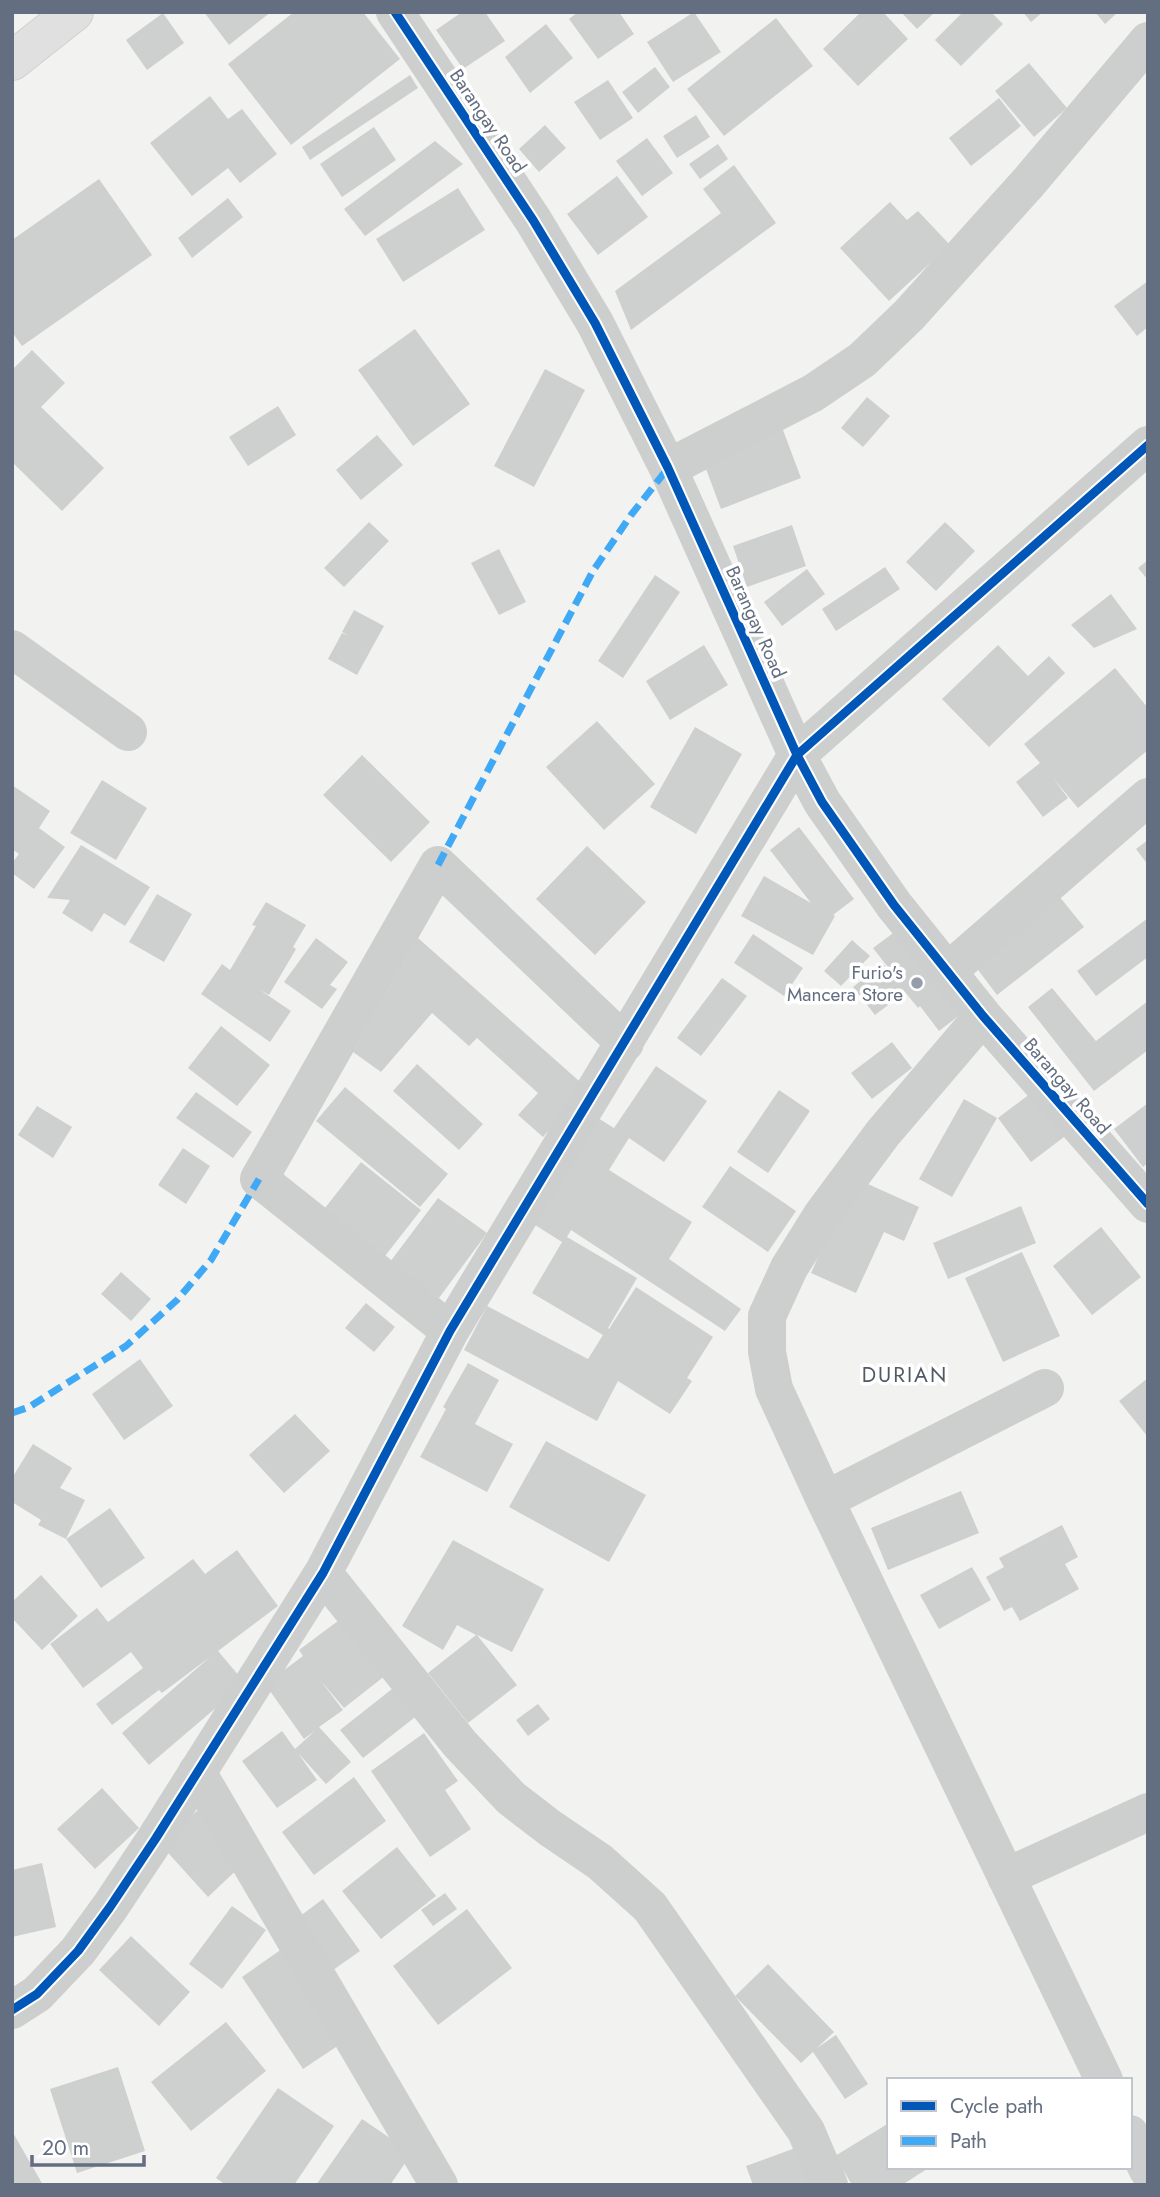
<svg xmlns="http://www.w3.org/2000/svg" width="1160" height="2197" viewBox="0 0 1160 2197" font-family="Jost,sans-serif">
	<style>
		.building { fill: #cecfcf }
		.lines { fill: none; stroke-linecap: round; stroke-linejoin: round }
		.major-casing { stroke: #cfd0d0; stroke-width: 40 }
		.minor { stroke: #cdcece; stroke-width: 38 }
		.major { stroke: #e0e0e1; stroke-width: 38 }
		.quiet { stroke: #3fa9f5; stroke-width: 7; stroke-dasharray: 14 7; stroke-linecap: butt }
		.cycleway-casing { stroke: #fff; stroke-width: 13 }
		.cycleway { stroke: #0057b8; stroke-width: 9 }
		.poi-dot { fill: #959da8; stroke: #fff; stroke-width: 2.5 }
		.labels { text-anchor: middle; dominant-baseline: central; stroke-width: 7; stroke-linejoin: round; paint-order: stroke }
		.street-label { font-size: 19px; fill: #636e80; stroke: #fff }
		.poi-label { font-size: 19px; fill: #636e80; stroke: #fff; text-anchor: end }
		.neighbourhood-label { font-size: 21px; letter-spacing: 2px; fill: #515965; stroke: #fff }
	</style>
	<rect width="100%" height="100%" fill="#f2f3f1"/>
	<path class="building" d="M204,12H271L229,45Z
		M294,12H363L400,59L291,145L228,64Z
		M462,12H485L505,41L463,69L436,30Z
		M578,12H619L634,34L598,59L569,19Z
		M694,12L721,52L673,82L647,42Z
		M861,12H883L908,39L858,86L823,49Z
		M901,12H935L917,29Z
		M963,12H991L1003,24L961,66L935,40Z
		M1023,12H1043L1031,22Z
		M1095,12H1118L1105,24Z
		M163,13L184,43L147,70L126,40Z
		M776,18L813,66L724,136L687,89Z
		M546,24L573,58L530,93L505,57Z
		M1029,63L1067,108L1034,137L995,91Z
		M655,67L670,87L638,113L622,92Z
		M410,75L418,88L310,160L302,147Z
		M608,80L633,118L600,140L574,102Z
		M210,96L228,119L242,109L277,154L240,183L228,168L192,196L150,143Z
		M999,98L1021,126L971,166L949,138Z
		M696,115L710,137L677,158L663,136Z
		M545,125L566,148L539,172L519,149Z
		M374,127L396,160L342,197L320,164Z
		M647,138L673,173L642,196L616,161Z
		M435,141L463,164L365,236L344,209Z
		M718,144L728,159L700,179L689,164Z
		M734,165L776,223L631,330L615,291L721,213L703,189Z
		M617,176L648,217L598,255L567,214Z
		M99,179L152,255L22,346L12,332V240Z
		M458,188L485,230L403,282L376,239Z
		M228,198L243,217L192,258L178,238Z
		M890,202L907,220L918,211L950,245L889,301L840,248Z
		M1148,281V327L1137,336L1114,306Z
		M415,329L470,404L413,446L358,370Z
		M32,350L65,383L41,407L104,468L62,511L12,462V370Z
		M545,369L585,390L534,487L494,466Z
		M867,397L890,416L863,447L841,428Z
		M278,406L296,435L248,466L229,437Z
		M780,422L801,478L721,509L700,453Z
		M377,435L403,465L361,500L336,470Z
		M369,522L389,541L344,587L324,568Z
		M945,522L975,551L936,591L906,562Z
		M792,525L806,566L747,587L733,546Z
		M499,549L526,602L499,615L471,563Z
		M1148,560V580L1138,568Z
		M885,567L900,589L836,631L822,609Z
		M807,569L825,594L782,626L764,602Z
		M655,575L680,592L623,678L598,661Z
		M1111,594L1137,629L1094,648L1071,625Z
		M354,610L384,626L357,675L328,659L342,633L349,636L342,632Z
		M704,645L728,685L670,720L646,681Z
		M998,645L1028,676L1049,656L1065,673L989,747L942,699Z
		M1115,668L1148,708V750L1078,808L1053,778L1068,798L1043,817L1016,782L1040,763L1024,744Z
		M597,721L655,784L604,830L546,767Z
		M695,727L742,754L696,834L650,807Z
		M362,755L430,822L391,862L323,795Z
		M102,780L147,808L116,860L70,833Z
		M12,785L50,811L39,828L65,847L34,889L12,873V863L19,854L12,849Z
		M799,827L854,899L833,915L835,916L813,955L741,916L764,876L811,903L770,850Z
		M1148,840V865L1136,849Z
		M81,845L150,887L125,926L104,913L92,932L62,913L70,900L47,898Z
		M587,846L646,902L595,955L536,899Z
		M157,894L192,914L164,962L129,942Z
		M1059,896L1084,927L997,995L972,962Z
		M266,902L306,925L293,947L296,949L269,995L260,990L291,1011L270,1042L201,994L222,964L230,970L256,926L252,925Z
		M1148,918V957L1096,996L1077,971Z
		M896,931L961,1014L939,1031L920,1006L918,1008L905,992L875,1015L853,987L883,964L893,976L894,975L873,948Z
		M753,934L803,968L784,996L734,963Z
		M316,938L348,962L330,985L337,989L322,1009L284,982Z
		M418,938L587,1088L543,1137L518,1115L538,1093L477,1038L469,1046L432,1013L381,1072L353,1052Z
		M852,940L870,956L841,986L824,971Z
		M722,978L747,996L701,1056L677,1038Z
		M1052,988L1096,1041L1148,1001V1050L1094,1091L1028,1007Z
		M221,1026L270,1065L237,1106L188,1068Z
		M892,1042L912,1068L872,1099L851,1073Z
		M417,1064L483,1124L459,1150L393,1091Z
		M656,1066L707,1101L664,1162L629,1138L609,1170L692,1222L669,1259L741,1309L725,1331L571,1230L567,1237L637,1278L608,1328L609,1329L636,1287L713,1337L687,1378L692,1381L670,1414L618,1381L597,1421L464,1350L487,1306L588,1359L603,1335L532,1293L562,1242L524,1218L590,1113L614,1128Z
		M345,1087L448,1174L420,1207L316,1121Z
		M779,1090L810,1111L768,1173L737,1152Z
		M1035,1090L1068,1134L1031,1162L998,1118Z
		M196,1092L252,1132L233,1158L176,1118Z
		M964,1099L997,1118L952,1197L919,1179Z
		M1148,1103V1163L1143,1167L1114,1129Z
		M37,1106L72,1127L53,1158L18,1135Z
		M183,1148L210,1166L186,1204L158,1185Z
		M361,1162L421,1210L385,1256L325,1208Z
		M730,1166L796,1211L768,1252L702,1207Z
		M859,1180L919,1207L904,1241L884,1232L856,1293L811,1273L838,1212Z
		M438,1198L487,1233L439,1298L390,1262Z
		M1021,1206L1036,1243L948,1279L933,1243Z
		M1101,1227L1141,1277L1092,1315L1053,1266Z
		M1022,1252L1060,1336L1003,1362L965,1278Z
		M121,1272L151,1299L131,1321L101,1294Z
		M366,1303L395,1327L374,1352L345,1328Z
		M140,1359L173,1406L124,1440L92,1394Z
		M468,1363L499,1380L475,1424L513,1444L487,1492L420,1457L446,1409L443,1407Z
		M1148,1378V1437L1119,1401Z
		M295,1414L330,1451L284,1493L249,1455Z
		M546,1441L646,1495L609,1562L509,1507Z
		M33,1444L72,1468L60,1488L85,1500L66,1539L38,1525L41,1520L12,1502V1478Z
		M961,1491L979,1533L888,1570L871,1528Z
		M110,1508L145,1558L101,1588L66,1539Z
		M1062,1525L1078,1557L1065,1564L1079,1589L1020,1621L1012,1607L1004,1611L986,1577L1004,1567L999,1558Z
		M453,1540L544,1589L512,1652L477,1635L517,1685L468,1723L428,1673L476,1635L457,1625L443,1650L402,1626Z
		M237,1550L278,1606L218,1651L245,1683L149,1765L122,1733L210,1657L162,1693L159,1690L112,1725L96,1704L143,1668L131,1652L83,1688L50,1644L97,1608L108,1622L193,1559L205,1574Z
		M972,1567L991,1600L939,1629L920,1595Z
		M41,1575L78,1616L42,1650L12,1618V1602Z
		M342,1618L386,1675L344,1708L321,1681L343,1710L319,1727L351,1762L326,1784L298,1753L317,1780L277,1808L242,1761L282,1731L295,1749L316,1730L304,1739L265,1684L303,1656L299,1650Z
		M397,1685L419,1714L363,1758L340,1730Z
		M538,1704L550,1719L528,1736L516,1720Z
		M424,1733L458,1781L445,1790L471,1829L430,1857L371,1771Z
		M354,1777L386,1821L314,1875L282,1832Z
		M102,1788L139,1828L95,1869L57,1829Z
		M198,1810L246,1861L208,1897L161,1845Z
		M397,1847L436,1896L381,1939L342,1891Z
		M42,1863L56,1927L12,1937V1870Z
		M445,1893L457,1909L433,1926L421,1910Z
		M323,1899L360,1951L329,1973L292,1922Z
		M232,1906L266,1930L222,1989L189,1964Z
		M467,1909L512,1968L438,2025L393,1966Z
		M131,1936L190,1992L159,2026L99,1970Z
		M289,1944L351,2037L303,2069L242,1977Z
		M768,1964L834,2032L817,2048L836,2035L868,2084L845,2099L813,2052L801,2063L735,1996Z
		M226,2022L266,2071L191,2131L151,2082Z
		M118,2067L145,2151L77,2173L50,2089Z
		M278,2088L334,2126L294,2185H226L216,2178Z
		M362,2119L412,2153L390,2185H316Z
		M889,2123V2167H930L902,2185H852L835,2156Z
		M12,2131L43,2185H12Z
		M798,2147L812,2185H753L746,2166Z"/>
	<g class="lines">
		<g class="major-casing">
			<path id="major" d="M12,61L74,12"/>
		</g>
		<path class="minor" d="M395,12L533,220L595,323L668,468L797,755L822,802L894,905L983,1016L1148,1204
			M668,468L813,393L862,360L909,315L1028,183L1148,41
			M12,649L128,732
			M947,972L1148,797
			M983,1016L883,1133L822,1215L789,1268L767,1316V1352L774,1389L825,1500L1104,2080
			M450,1331L259,1179L438,865L625,1043
			M825,1500L1045,1388
			M323,1573L460,1744L511,1798L550,1828L600,1862L650,1907L806,2131L829,2185
			M197,1772L439,2185
			M1006,1877L1148,1812
			M12,2010L37,1994L78,1951L110,1907L156,1838L323,1573L450,1331L797,755L1148,445
			M1130,2134L1148,2170"/>
		<use href="#major" class="major"/>
		<path class="quiet" d="M438,865L593,571L631,515L668,468
			M12,1413L29,1407L126,1346L177,1300L211,1260L259,1179"/>
		<g class="cycleway-casing">
			<path id="cycleway" d="M395,12L533,220L595,323L668,468L797,755L822,802L894,905L983,1016L1148,1204
				M12,2010L37,1994L78,1951L110,1907L156,1838L323,1573L450,1331L797,755L1148,445"/>
		</g>
		<use href="#cycleway" class="cycleway"/>
	</g>
	<circle class="poi-dot" cx="917" cy="983" r="7"/>
	<g class="labels">
		<g class="street-label">
			<text transform="translate(488 121) rotate(56)">Barangay Road</text>
			<text transform="translate(756 622) rotate(66)">Barangay Road</text>
			<text transform="translate(1067 1086) rotate(49)">Barangay Road</text>
		</g>
		<g class="poi-label">
			<text x="903" y="972">Furio's<tspan x="903" dy="22">Mancera Store</tspan></text>
		</g>
		<g class="neighbourhood-label">
			<text x="905" y="1375">DURIAN</text>
		</g>
	</g>
	<rect width="1160" height="2197" fill="none" stroke="#636e80" stroke-width="28"/>
	<rect x="887" y="2078" width="245" height="91" fill="#ffffff" stroke="#c1c5cc" stroke-width="2"/>
	<rect x="901" y="2101" width="35" height="10" fill="#0057b8" stroke="#c1c5cc" stroke-width="2"/>
	<text x="950" y="2113" font-size="21" fill="#636e80">Cycle path</text>
	<rect x="901" y="2136" width="35" height="10" fill="#3fa9f5" stroke="#c1c5cc" stroke-width="2"/>
	<text x="950" y="2148" font-size="21" fill="#636e80">Path</text>
	<path d="M32 2155v10h112v-10" fill="none" stroke="#636e80" stroke-width="3.5"/>
	<text x="42" y="2155" font-size="21" fill="#636e80" stroke="#ffffff" stroke-width="5" paint-order="stroke">20 m</text>
</svg>
